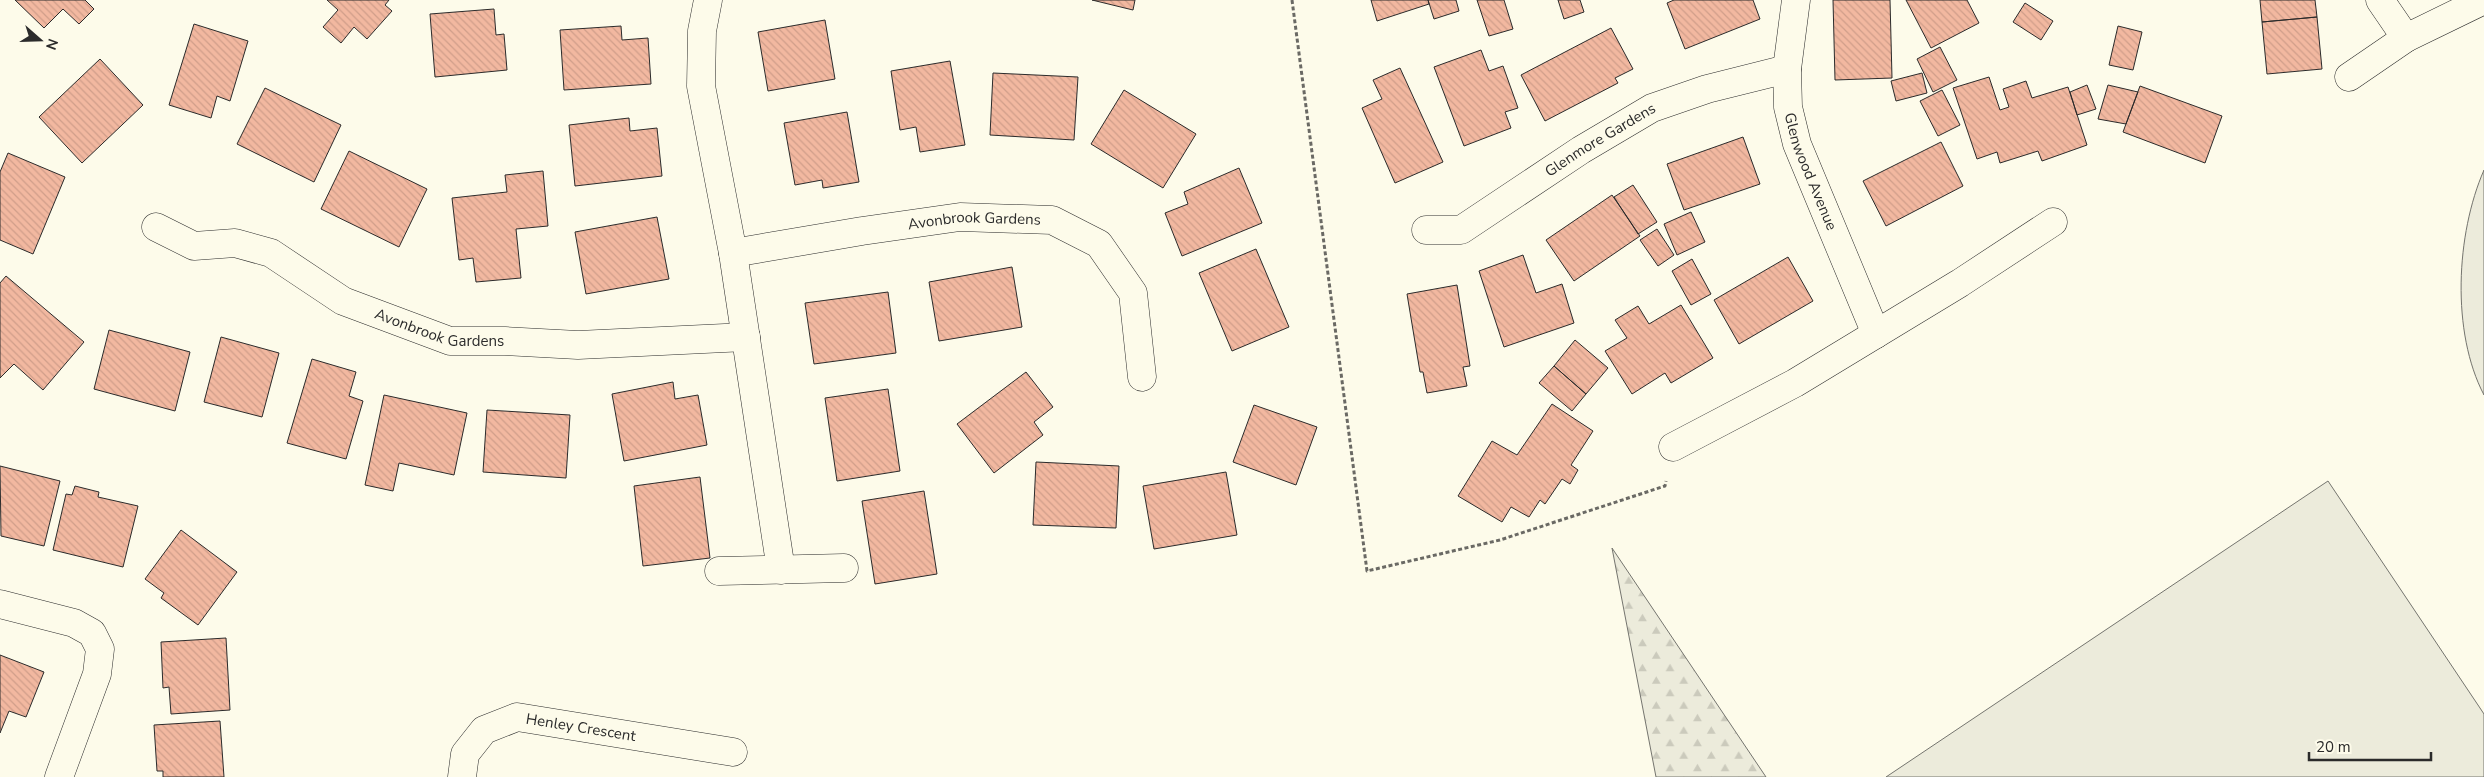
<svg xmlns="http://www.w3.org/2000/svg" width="2484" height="777" viewBox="0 0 2484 777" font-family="'Nunito Sans',sans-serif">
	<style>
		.forest { fill: url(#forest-firs); stroke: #74746e }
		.pitch { fill: #ecebdb; stroke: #74746e }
		.building { fill: url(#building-back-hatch); stroke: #2b2b2b }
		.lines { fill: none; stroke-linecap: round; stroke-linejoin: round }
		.minor-casing { stroke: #2b2b2b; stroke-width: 29 }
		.path { stroke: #6a6964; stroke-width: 3; stroke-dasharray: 4 2.5; stroke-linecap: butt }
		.minor { stroke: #fdfbea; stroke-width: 28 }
		.labels { text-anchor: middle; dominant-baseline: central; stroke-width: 4; stroke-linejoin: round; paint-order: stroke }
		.street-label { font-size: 15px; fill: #2b2b2b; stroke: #fdfbea }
	</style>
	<defs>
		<pattern id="forest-firs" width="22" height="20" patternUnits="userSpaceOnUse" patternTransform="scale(1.25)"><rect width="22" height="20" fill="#ecebdb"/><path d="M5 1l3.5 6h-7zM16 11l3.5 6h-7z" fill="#cbcabc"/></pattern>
		<pattern id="building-back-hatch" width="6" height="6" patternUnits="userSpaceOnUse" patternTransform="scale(1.25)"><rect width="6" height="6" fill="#f2b8a0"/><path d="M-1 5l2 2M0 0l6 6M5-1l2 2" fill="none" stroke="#d09e8a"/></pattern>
	</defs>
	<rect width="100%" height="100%" fill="#fdfbea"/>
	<path class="forest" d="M1612,548L1766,777H1656Z"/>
	<path class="pitch" d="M2484,170V395C2451,332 2456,234 2484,170Z
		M2328,481L2484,714V777H1886Z"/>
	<path class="building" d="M15,0H85L94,9L79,24L63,9L44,28Z
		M327,0H389L385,5L392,11L367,39L354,27L341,43L323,27L338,10Z
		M1092,0H1135L1133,10Z
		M1371,0H1428L1429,4L1377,21Z
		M1428,0H1456L1459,11L1434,19Z
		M1477,0H1504L1513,29L1489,36Z
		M1558,0H1580L1584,12L1564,19Z
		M1674,0H1753L1760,19L1685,49L1667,3Z
		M1833,0H1890L1892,78L1835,80Z
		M1906,0H1967L1979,23L1931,48Z
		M2260,0H2315L2317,17L2262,22Z
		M2025,3L2053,21L2041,40L2013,22Z
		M494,9L496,35L504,34L507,70L435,77L430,14Z
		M2317,17L2322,69L2267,74L2262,22Z
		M825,20L835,79L768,91L758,32Z
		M194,24L248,41L230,101L217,96L211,118L169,105Z
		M621,26L622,40L648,38L651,84L564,90L560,30Z
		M2118,26L2142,32L2133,70L2109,65Z
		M1611,28L1633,69L1615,78L1618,83L1545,121L1521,75Z
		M1940,47L1957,80L1933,92L1917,59Z
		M1481,50L1489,71L1503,66L1518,108L1505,112L1511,128L1464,146L1434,67Z
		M100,59L143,105L82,163L39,117Z
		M950,61L965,145L920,152L916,127L900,130L891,71Z
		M1400,68L1443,162L1395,183L1362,108L1382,99L1373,80Z
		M993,73L1078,77L1074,140L990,135Z
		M1922,73L1927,93L1896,101L1891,81Z
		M1989,77L2000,110L2009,107L2003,89L2026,81L2032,98L2068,87L2087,145L2042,161L2038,151L2000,163L1997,152L1977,159L1953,88Z
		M2087,85L2096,109L2077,115L2070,92Z
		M2108,85L2138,92L2126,124L2098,119Z
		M2140,86L2222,116L2205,163L2123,132Z
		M265,88L341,125L314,182L237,144Z
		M1124,90L1196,134L1163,188L1091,144Z
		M1942,90L1960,125L1938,136L1920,101Z
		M847,112L859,182L823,188L822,180L795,185L784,123Z
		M629,118L630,131L657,128L662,176L575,186L569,125Z
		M1743,137L1760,184L1684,210L1667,164Z
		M1941,142L1963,186L1886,226L1863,181Z
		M349,151L427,189L399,247L321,209Z
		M8,153L65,177L33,254L0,240V172Z
		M1239,168L1262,223L1182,256L1165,213L1188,204L1184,192Z
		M543,171L548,226L516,229L521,278L476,282L473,258L459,260L452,198L507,192L505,175Z
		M1633,185L1657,222L1638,234L1614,197Z
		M1612,195L1640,236L1574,281L1546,240Z
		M1691,212L1705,242L1677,255L1664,224Z
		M657,217L669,279L586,294L575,232Z
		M1657,229L1674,255L1658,266L1640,240Z
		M1256,249L1289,327L1232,351L1199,273Z
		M1523,255L1536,293L1562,284L1574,323L1504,347L1479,271Z
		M1788,257L1813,301L1739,344L1714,300Z
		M1692,259L1711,294L1691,305L1672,271Z
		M1012,267L1022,327L939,341L929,282Z
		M6,276L84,342L43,390L14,364L0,378V283Z
		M1457,285L1470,366L1463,367L1467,386L1427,393L1423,372H1420L1407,294Z
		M888,292L896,353L814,364L805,303Z
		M1681,305L1713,358L1671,383L1665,373L1632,394L1605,351L1627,338L1615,320L1638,306L1649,324Z
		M109,330L190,352L175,411L94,389Z
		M221,337L279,353L262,417L204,402Z
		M1575,340L1608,368L1586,394L1554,366Z
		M312,359L356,372L349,396L363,401L346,459L287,443Z
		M1554,366L1586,394L1572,411L1539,383Z
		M1026,372L1053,407L1034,422L1043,435L994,473L957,424Z
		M673,382L675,399L698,395L707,445L624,461L612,394Z
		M888,389L900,471L837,481L825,398Z
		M384,395L467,413L454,475L399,463L393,491L365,485Z
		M1552,404L1593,431L1571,465L1578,470L1570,484L1562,479L1545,504L1540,500L1529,517L1511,507L1502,522L1458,496L1492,441L1517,455Z
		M1254,405L1317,427L1296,485L1233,462Z
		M487,410L570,415L566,478L483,472Z
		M1036,462L1119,466L1116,528L1033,525Z
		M0,466L60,481L44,546L1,536Z
		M1226,472L1237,535L1154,549L1143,486Z
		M700,477L710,558L643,566L634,486Z
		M75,486L99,492L98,497L138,506L123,567L53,550L66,494L72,495Z
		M924,491L937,574L875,584L862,501Z
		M181,530L237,572L198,625L161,598L164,593L145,579Z
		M226,638L230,710L171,714L169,687L163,688L161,642Z
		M0,655L44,672L26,717L9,711L0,733Z
		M220,721L224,777H163V771H157L154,725Z"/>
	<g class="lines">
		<g class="minor-casing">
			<g id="minor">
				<path d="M708,0L702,31L701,86L733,253L781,570"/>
				<path id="s1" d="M1796,0L1787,69L1788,107L1797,144L1876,334"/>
				<path d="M2380,0L2406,38"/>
				<path d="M2349,77L2406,38L2484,0"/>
				<path id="s2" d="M156,227L194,246L235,243L271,253L343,301L450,341H505L578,345L746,337"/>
				<path id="s3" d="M1426,230H1461L1581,150L1652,108L1707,89L1787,69"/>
				<path id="s4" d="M733,253L862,231L960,217L1052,220L1099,244L1133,293L1142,377"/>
				<path d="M1673,447L1795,383L1960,283L2053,222"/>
				<path d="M719,571L844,568"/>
				<path d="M0,604L74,623L92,633L100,649L97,674L59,777"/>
				<path id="s5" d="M462,777L465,754L484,730L517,717L733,752"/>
			</g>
		</g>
		<path class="path" d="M1292,0L1367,571L1500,540L1665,486L1666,481"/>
		<use href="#minor" class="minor"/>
	</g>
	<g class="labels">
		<g class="street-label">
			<text stroke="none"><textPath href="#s3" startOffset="201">Glenmore Gardens</textPath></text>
			<text stroke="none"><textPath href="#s1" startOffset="176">Glenwood Avenue</textPath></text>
			<text stroke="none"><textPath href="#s4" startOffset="244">Avonbrook Gardens</textPath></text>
			<text stroke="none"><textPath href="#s2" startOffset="309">Avonbrook Gardens</textPath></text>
			<text stroke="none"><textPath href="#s5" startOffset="154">Henley Crescent</textPath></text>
		</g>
	</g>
	<g transform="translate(40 40) rotate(110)" stroke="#fdfbea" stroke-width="4" paint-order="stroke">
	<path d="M0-4L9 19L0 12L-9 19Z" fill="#2b2b2b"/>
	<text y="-8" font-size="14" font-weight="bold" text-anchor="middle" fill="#2b2b2b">N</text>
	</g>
	<path d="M2309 752v8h122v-8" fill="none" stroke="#2b2b2b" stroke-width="2.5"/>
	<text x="2316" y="752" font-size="15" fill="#2b2b2b" stroke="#fdfbea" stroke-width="4" paint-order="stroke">20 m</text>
</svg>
